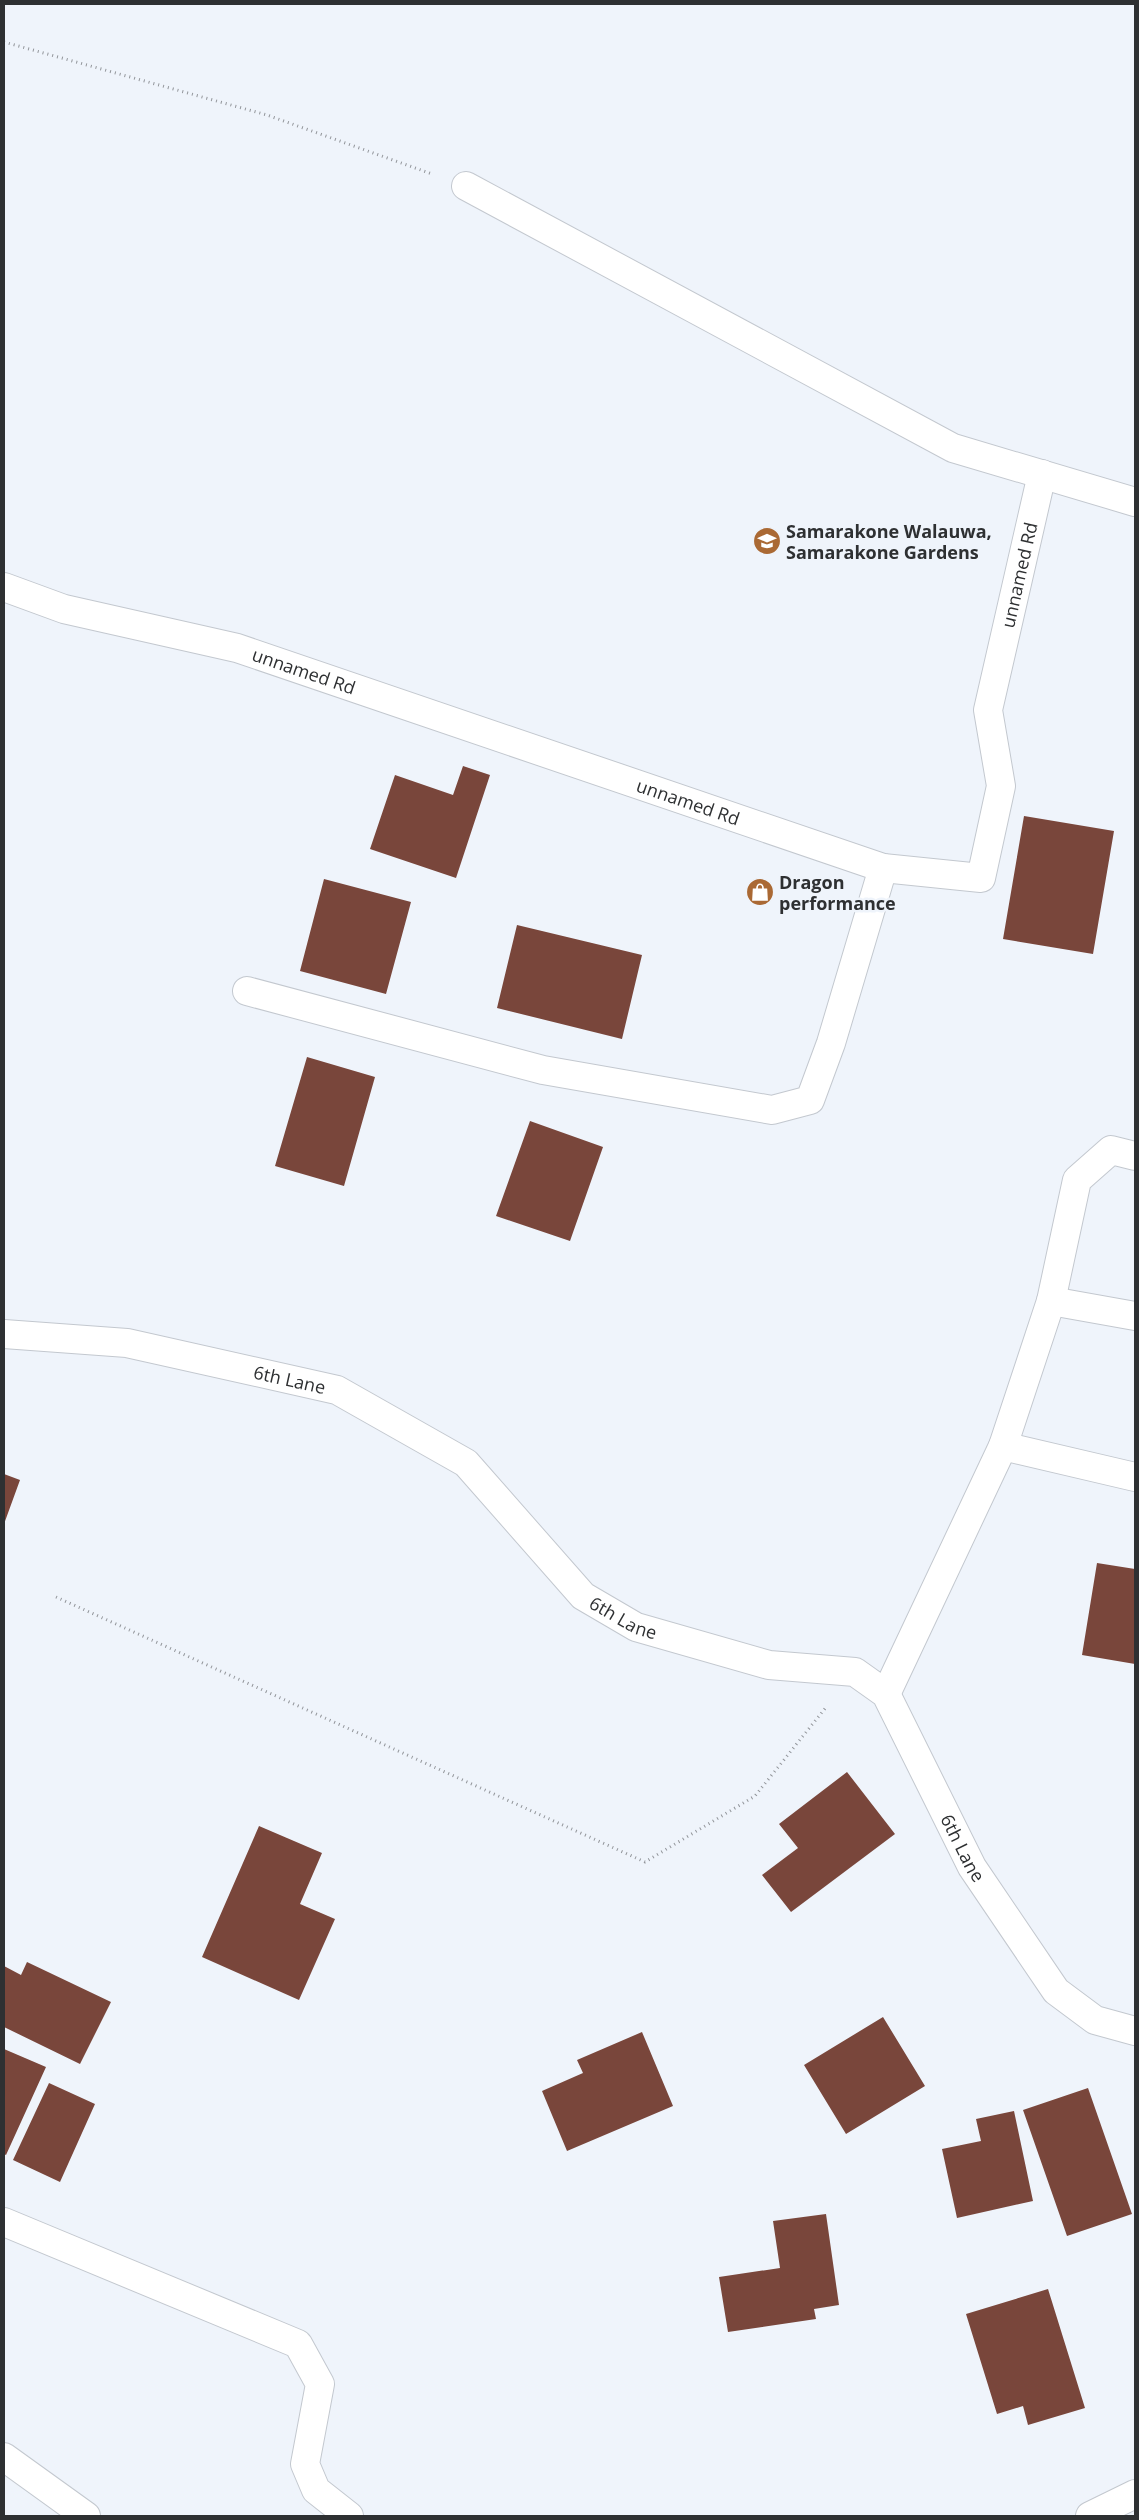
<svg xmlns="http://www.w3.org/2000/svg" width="1139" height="2520" viewBox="0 0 1139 2520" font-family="'Open Sans',sans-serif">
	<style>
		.building { fill: #79463b }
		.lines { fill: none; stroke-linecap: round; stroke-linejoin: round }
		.street-casing { stroke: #c3c8cf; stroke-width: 30 }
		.primary-casing { stroke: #c3c8cf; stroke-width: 30 }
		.path { stroke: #92959a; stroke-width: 3; stroke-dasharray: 1 4; stroke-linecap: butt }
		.street { stroke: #fff; stroke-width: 28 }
		.primary { stroke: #fff; stroke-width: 28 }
		.labels { text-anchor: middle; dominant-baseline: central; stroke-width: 5; stroke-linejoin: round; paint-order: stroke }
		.poi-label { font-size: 18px; font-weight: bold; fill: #2e3032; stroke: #eff4fb; text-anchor: start }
		.street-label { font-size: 18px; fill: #2e3032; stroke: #eff4fb }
	</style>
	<rect width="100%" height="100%" fill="#eff4fb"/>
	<path class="building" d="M463,766L490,775L456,878L370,849L395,775L453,795Z
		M1024,816L1114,831L1093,954L1003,939Z
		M324,879L411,902L386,994L300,971Z
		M517,925L642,955L622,1039L497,1008Z
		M307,1057L375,1077L344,1186L275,1166Z
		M530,1121L603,1147L570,1241L496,1216Z
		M4,1474L20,1480L4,1524Z
		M1097,1563L1135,1569V1664L1082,1655Z
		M847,1772L895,1834L791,1912L762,1875L798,1848L779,1824Z
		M259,1826L322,1853L300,1904L335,1919L299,2000L202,1957Z
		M27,1962L111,2002L80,2064L4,2027V1966L21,1975Z
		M883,2017L925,2086L846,2134L804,2065Z
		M642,2032L673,2106L567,2151L542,2091L583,2073L577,2060Z
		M4,2049L46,2067L6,2155L4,2154Z
		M49,2083L95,2104L60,2182L13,2160Z
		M1088,2088L1132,2214L1067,2236L1023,2110Z
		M1014,2111L1033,2201L957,2218L942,2149L981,2141L976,2119Z
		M826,2214L839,2305L814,2309L816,2319L728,2332L719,2277L780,2268L773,2221Z
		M1048,2289L1085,2408L1028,2425L1023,2406L997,2414L966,2314Z"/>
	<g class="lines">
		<g class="street-casing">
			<g id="street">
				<path d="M466,186L953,448L1135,502"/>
				<path id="s1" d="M4,587L64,609L237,648L883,868L981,878L1001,786L988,710L1042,474"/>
				<path d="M247,991L543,1070L772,1110L810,1100L831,1043L883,868"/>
				<path d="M1051,1301L1135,1316"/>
				<path id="s2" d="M4,1334L127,1343L337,1390L466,1463L583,1596L636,1627L769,1665L855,1672L886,1694L972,1867L1056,1991L1095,2020L1135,2031"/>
				<path d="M1003,1446L1135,1477"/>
				<path d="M886,1694L1003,1446L1051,1301L1077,1180L1111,1150L1135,1156"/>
				<path d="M4,2222L298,2344L320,2384L305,2464L316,2490L349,2516"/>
				<path d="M4,2457L86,2516"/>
			</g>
		</g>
		<g class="primary-casing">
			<path id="primary" d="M1090,2516L1135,2494"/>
		</g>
		<path class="path" d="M4,42L267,115L432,174
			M56,1597L645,1862L755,1796L827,1706"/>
		<use href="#street" class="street"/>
		<use href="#primary" class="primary"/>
	</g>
	<defs>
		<g id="school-disc" transform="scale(1.4375)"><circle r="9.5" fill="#aa6934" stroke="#eff4fb"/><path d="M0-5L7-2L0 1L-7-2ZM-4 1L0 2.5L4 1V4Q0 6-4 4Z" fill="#fff"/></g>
		<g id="shop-disc" transform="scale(1.4375)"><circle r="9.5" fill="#aa6934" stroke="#eff4fb"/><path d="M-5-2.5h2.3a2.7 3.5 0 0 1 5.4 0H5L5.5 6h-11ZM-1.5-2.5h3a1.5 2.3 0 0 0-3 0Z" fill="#fff"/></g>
	</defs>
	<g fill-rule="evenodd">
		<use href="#school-disc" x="767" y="541"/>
		<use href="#shop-disc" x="760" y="892"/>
	</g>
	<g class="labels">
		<g class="poi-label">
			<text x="786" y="531">Samarakone Walauwa,<tspan x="786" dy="21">Samarakone Gardens</tspan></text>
			<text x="779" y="882">Dragon<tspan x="779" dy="21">performance</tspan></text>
		</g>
		<g class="street-label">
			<text stroke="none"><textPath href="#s1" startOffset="1332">unnamed Rd</textPath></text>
			<text stroke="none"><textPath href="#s1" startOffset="312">unnamed Rd</textPath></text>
			<text stroke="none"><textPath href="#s1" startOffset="718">unnamed Rd</textPath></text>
			<text stroke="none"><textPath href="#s2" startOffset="290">6th Lane</textPath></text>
			<text stroke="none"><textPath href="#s2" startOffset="710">6th Lane</textPath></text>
			<text stroke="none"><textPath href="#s2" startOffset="1160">6th Lane</textPath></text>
		</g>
	</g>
	<rect width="1139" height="2520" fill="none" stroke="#2e3032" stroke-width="10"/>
</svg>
